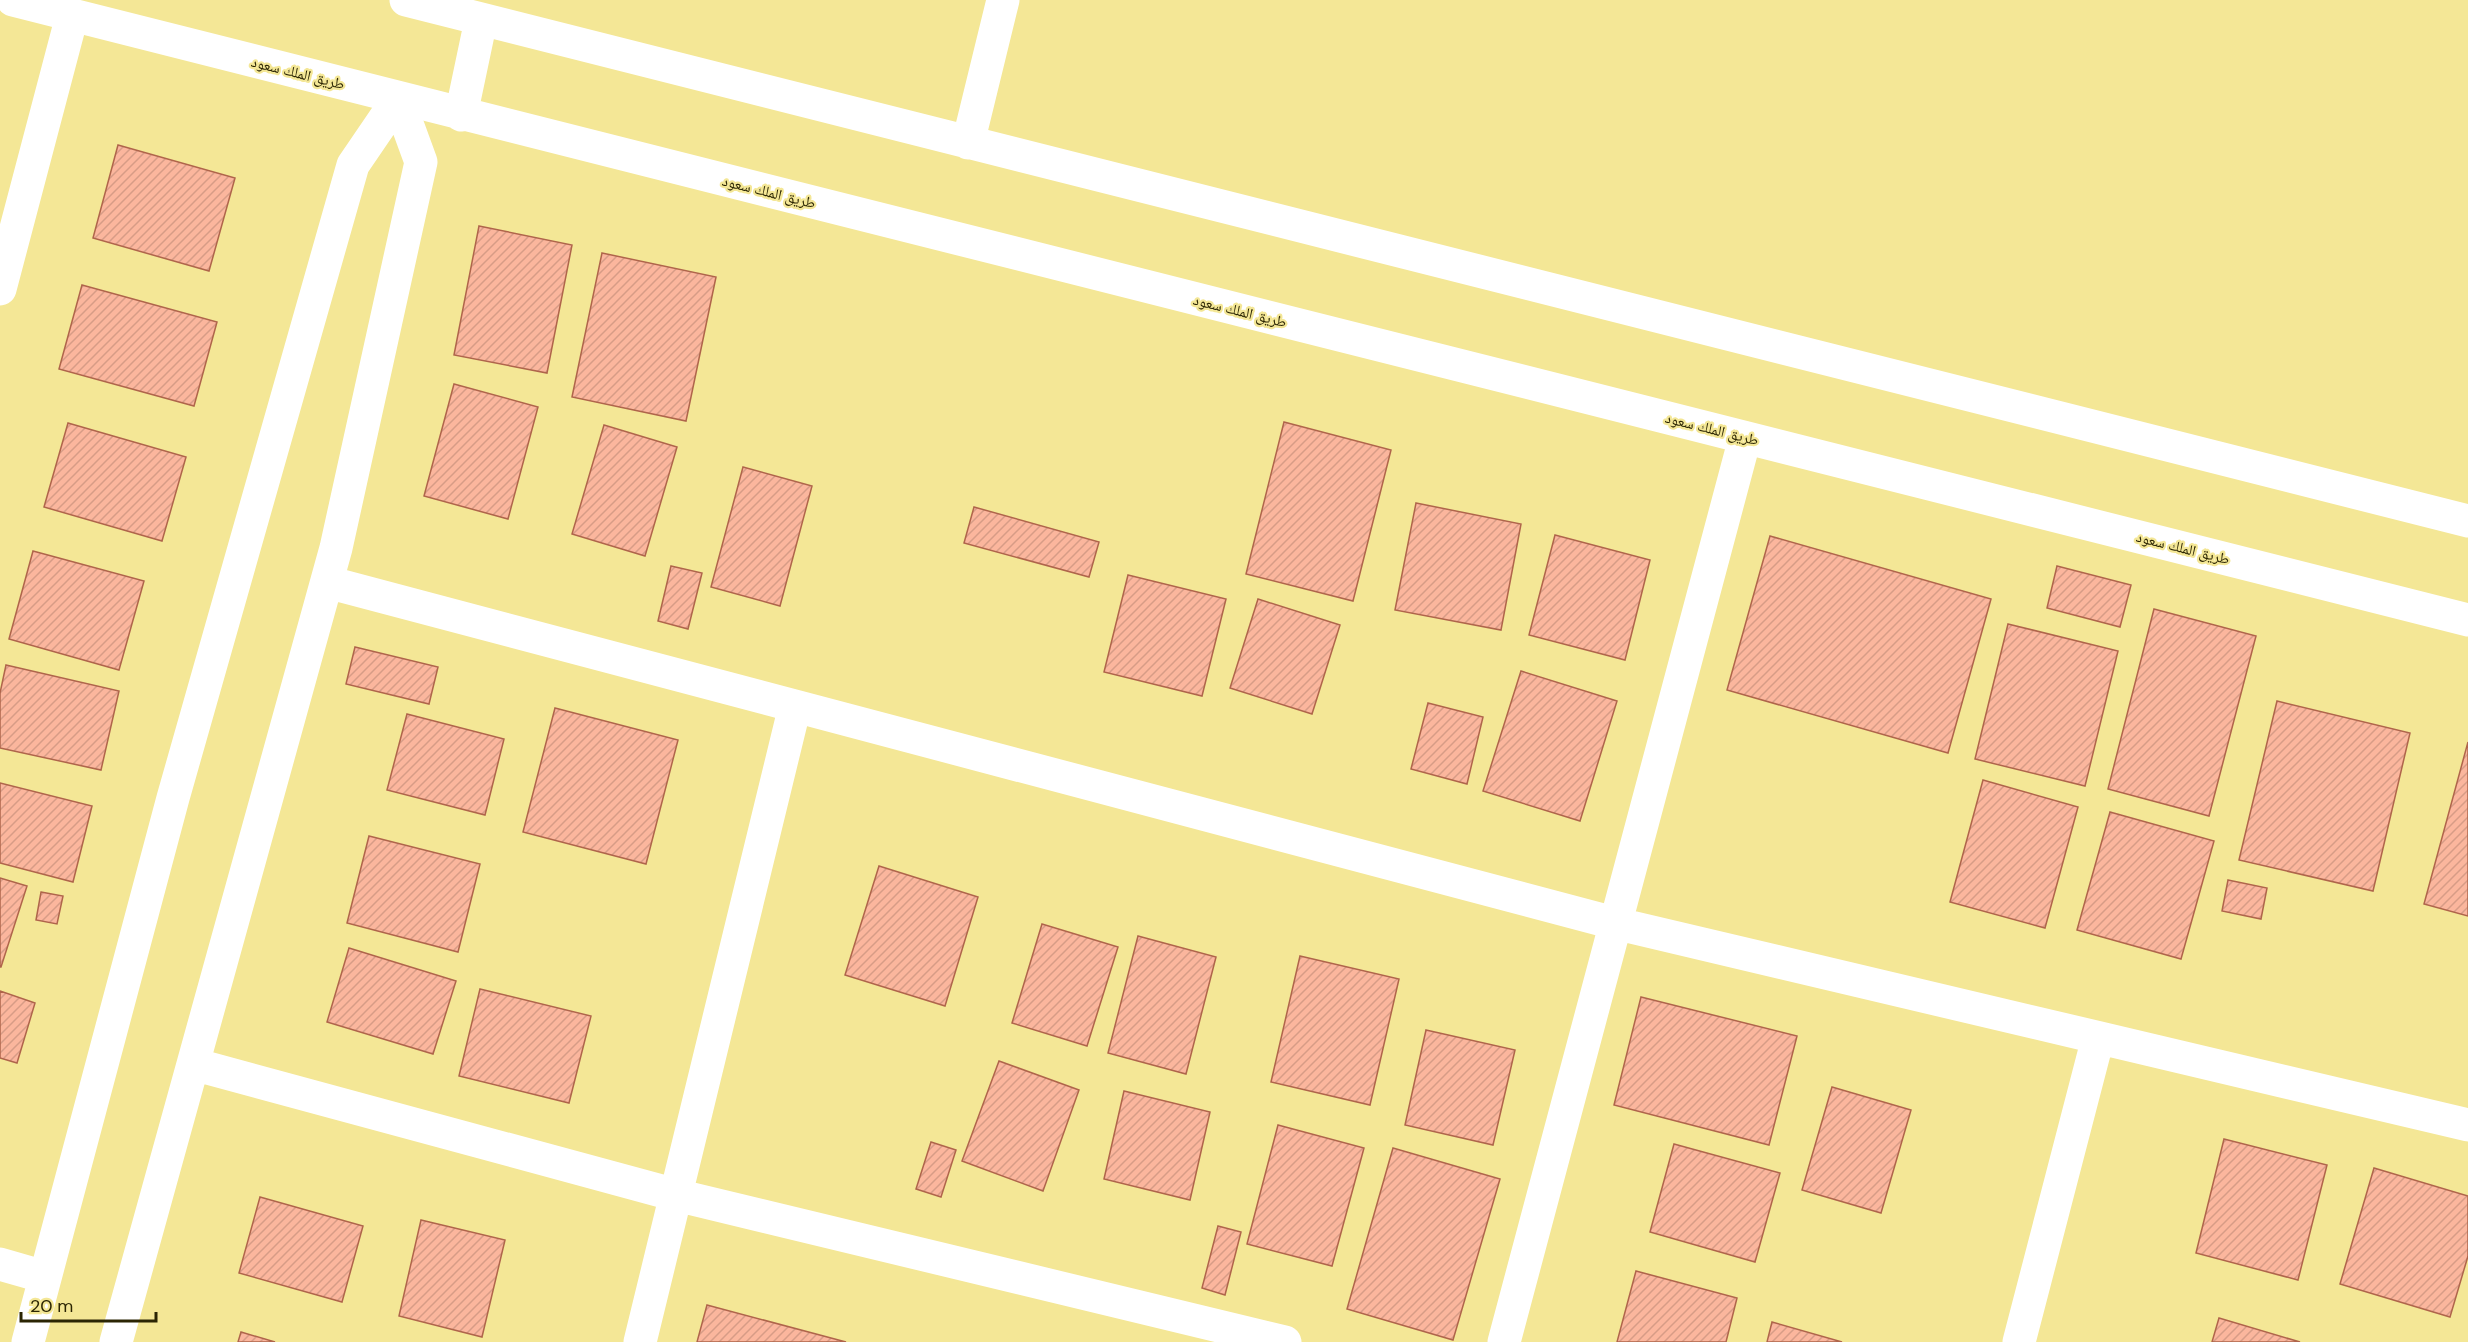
<svg xmlns="http://www.w3.org/2000/svg" width="2468" height="1342" viewBox="0 0 2468 1342" font-family="'DM Sans','Noto Naskh Arabic',sans-serif">
	<style>
		.building { fill: url(#building-hatch); stroke: #af654b; stroke-width: 1.5 }
		.lines { fill: none; stroke-linecap: round; stroke-linejoin: round }
		.street { stroke: #fff; stroke-width: 33 }
		.secondary { stroke: #fff; stroke-width: 33 }
		.labels { text-anchor: middle; dominant-baseline: central; stroke-width: 4.5; stroke-linejoin: round; paint-order: stroke }
		.street-label { font-size: 15px; fill: #2b2503; stroke: #f4e796 }
	</style>
	<defs>
		<pattern id="building-hatch" width="6" height="6" patternUnits="userSpaceOnUse" patternTransform="scale(1.5)"><rect width="6" height="6" fill="#fbb69d"/><path d="M-1 1l2-2M0 6l6-6M5 7l2-2" fill="none" stroke="#d79c86"/></pattern>
	</defs>
	<rect width="100%" height="100%" fill="#f4e796"/>
	<path class="building" d="M118,145L235,178L209,271L93,238Z
		M479,226L572,245L547,373L454,355Z
		M602,253L716,277L686,421L572,397Z
		M82,285L217,322L194,406L59,369Z
		M454,384L538,407L508,519L424,496Z
		M1284,422L1391,450L1353,601L1246,574Z
		M68,423L186,457L162,541L44,507Z
		M604,425L677,447L645,556L572,534Z
		M743,467L812,486L780,606L711,587Z
		M1416,503L1521,524L1501,630L1395,610Z
		M974,507L1099,542L1089,577L964,543Z
		M1555,535L1650,560L1625,660L1529,635Z
		M1770,536L1991,599L1948,753L1727,690Z
		M33,551L144,581L119,670L9,639Z
		M671,566L702,573L688,629L658,621Z
		M2057,566L2131,585L2120,627L2047,608Z
		M1128,575L1226,599L1202,696L1104,672Z
		M1258,599L1340,625L1312,714L1230,688Z
		M2154,609L2256,636L2209,816L2108,789Z
		M2008,624L2118,651L2085,786L1975,759Z
		M355,647L438,667L429,704L346,684Z
		M6,665L119,691L101,770L0,748V693Z
		M1521,671L1617,701L1580,821L1483,791Z
		M2277,701L2410,733L2373,891L2239,860Z
		M1428,703L1483,717L1467,784L1411,769Z
		M555,708L678,740L646,864L523,832Z
		M407,714L504,739L485,815L387,790Z
		M2468,742V916L2424,904Z
		M1983,780L2078,807L2045,928L1950,902Z
		M0,783L92,806L73,882L0,863Z
		M2110,812L2214,841L2181,959L2077,930Z
		M369,836L480,864L458,952L347,923Z
		M879,866L978,897L945,1006L845,975Z
		M0,878L27,886L1,967H0Z
		M2228,880L2267,888L2261,919L2222,911Z
		M41,892L63,896L57,924L36,920Z
		M1042,924L1118,947L1087,1046L1012,1023Z
		M1138,936L1216,957L1186,1074L1108,1053Z
		M349,948L456,981L433,1054L327,1022Z
		M1300,956L1399,979L1370,1105L1271,1082Z
		M480,989L591,1016L569,1103L459,1076Z
		M0,991L35,1003L17,1063L0,1058Z
		M1641,997L1797,1036L1769,1145L1614,1105Z
		M1426,1030L1515,1050L1493,1145L1405,1125Z
		M999,1061L1079,1090L1043,1191L962,1161Z
		M1832,1087L1911,1110L1881,1213L1802,1190Z
		M1124,1091L1210,1112L1190,1200L1104,1179Z
		M1278,1125L1364,1148L1332,1266L1247,1244Z
		M2224,1139L2327,1165L2298,1280L2196,1253Z
		M931,1142L956,1150L941,1197L916,1189Z
		M1674,1144L1780,1173L1755,1262L1650,1232Z
		M1393,1148L1500,1179L1453,1340L1347,1309Z
		M2374,1168L2468,1196V1256L2450,1317L2340,1284Z
		M260,1197L363,1226L342,1302L239,1273Z
		M421,1220L505,1240L482,1337L399,1316Z
		M1218,1226L1241,1232L1225,1295L1202,1288Z
		M1636,1271L1737,1298L1726,1342H1617Z
		M707,1305L846,1342H697Z
		M2219,1318L2300,1342H2212Z
		M1772,1322L1842,1342H1767Z
		M241,1332L275,1342H238Z"/>
	<g class="lines">
		<path class="street" d="M0,289L72,16
			M327,582L1614,923L2468,1125
			M193,1064L676,1195L1285,1342
			M0,1264L45,1277
			M28,1342L173,798L353,165L398,99
			M116,1342L336,548L421,162L398,99
			M640,1342L795,706
			M1504,1342L1745,438
			M2019,1342L2098,1038"/>
		<path class="secondary" d="M13,0L2468,620
			M406,0L2468,521
			M461,115L481,20
			M968,143L1003,0"/>
	</g>
	<g class="labels">
		<g class="street-label">
			<text transform="translate(298 73) rotate(14)">طريق الملك سعود</text>
			<text transform="translate(769 192) rotate(14)">طريق الملك سعود</text>
			<text transform="translate(1240 311) rotate(14)">طريق الملك سعود</text>
			<text transform="translate(1712 429) rotate(14)">طريق الملك سعود</text>
			<text transform="translate(2183 548) rotate(14)">طريق الملك سعود</text>
		</g>
	</g>
	<path d="M21 1312v9h135v-9" fill="none" stroke="#2b2503" stroke-width="3"/>
	<text x="30" y="1312" font-size="18" fill="#2b2503" stroke="#f4e796" stroke-width="4.5" paint-order="stroke">20 m</text>
</svg>
